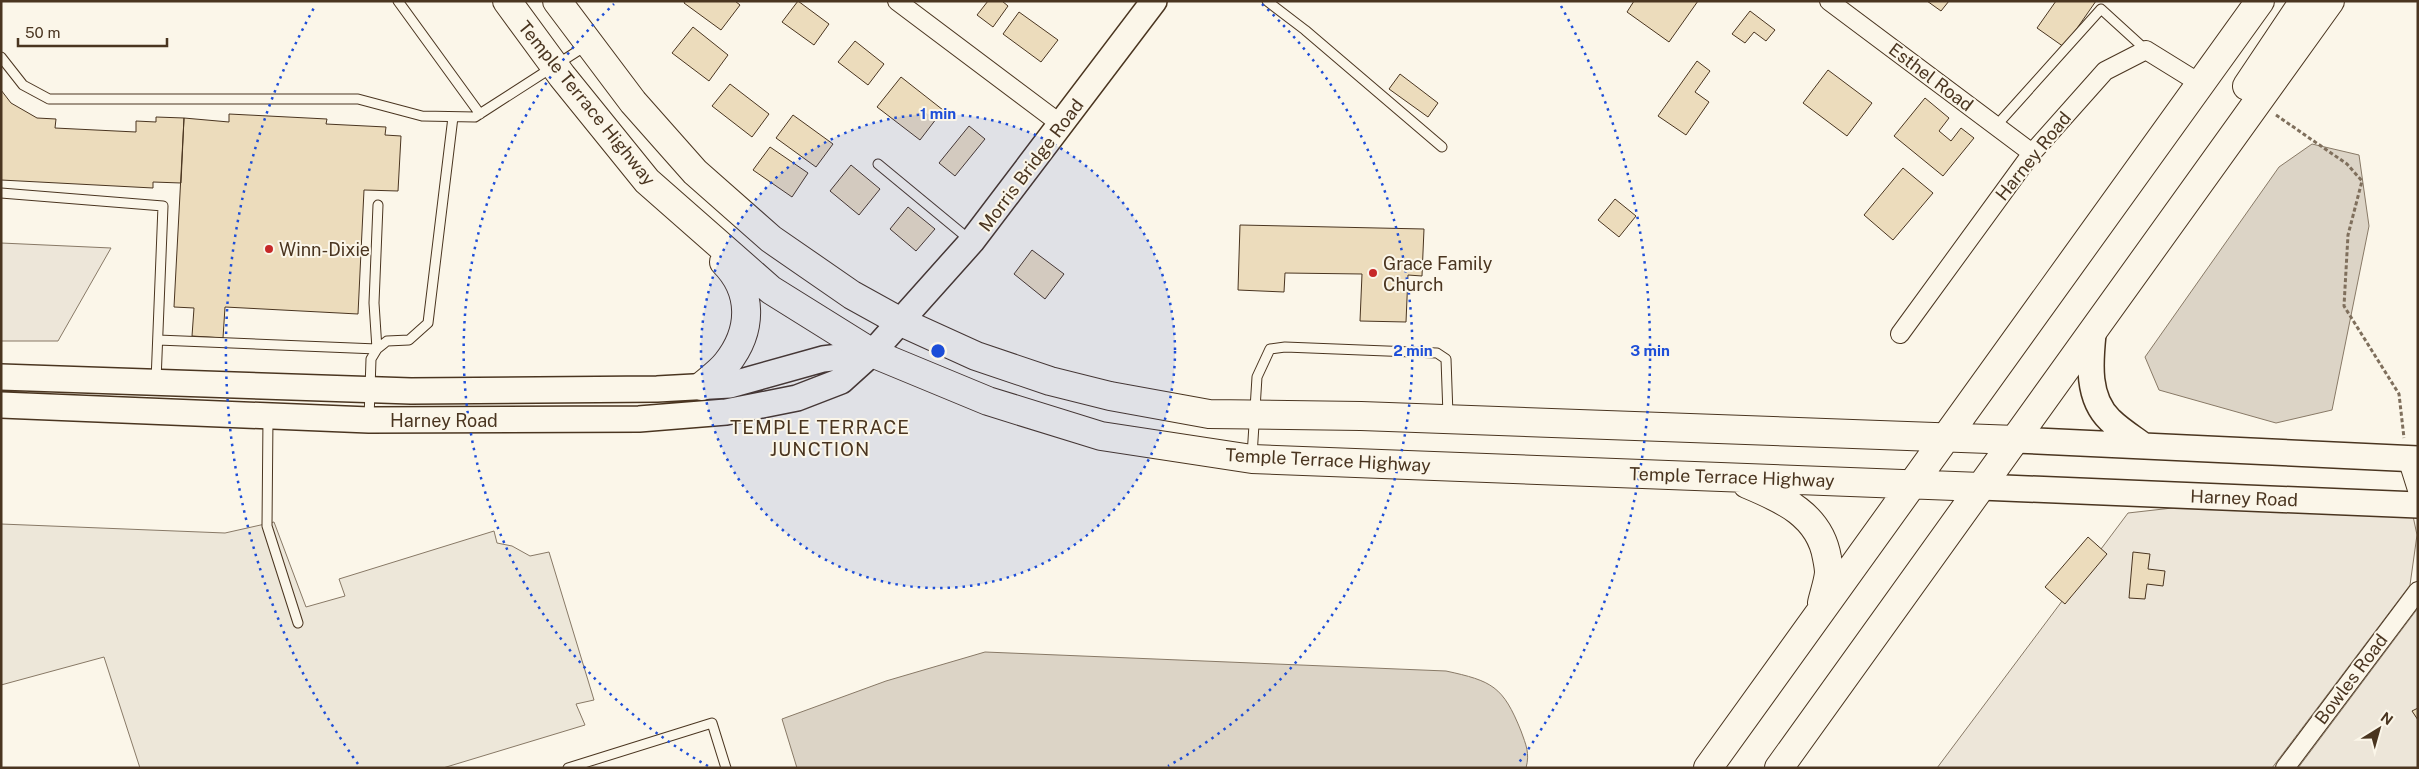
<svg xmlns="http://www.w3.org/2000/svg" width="2419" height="769" viewBox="0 0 2419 769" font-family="'Public Sans',sans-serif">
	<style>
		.green { fill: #ede6d9; stroke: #887966 }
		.parking { fill: #ede7d9; stroke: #887966 }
		.water { fill: #dcd4c6; stroke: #887966 }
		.building { fill: #ecdcbc; stroke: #4a3520 }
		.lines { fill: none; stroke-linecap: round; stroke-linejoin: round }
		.lane-casing { stroke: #4a3520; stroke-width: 11 }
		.street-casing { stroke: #4a3520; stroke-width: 20 }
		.secondary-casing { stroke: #4a3520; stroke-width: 28 }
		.primary-casing { stroke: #4a3520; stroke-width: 30 }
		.path { stroke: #7f6f5c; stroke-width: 3; stroke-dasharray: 4 2.5; stroke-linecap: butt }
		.lane { stroke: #fbf6e9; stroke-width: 9 }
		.street { stroke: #fbf6e9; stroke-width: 18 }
		.secondary { stroke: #fbf6e9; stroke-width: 25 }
		.primary { stroke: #fbf6e9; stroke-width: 28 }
		.ring { fill: none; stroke: #1d4ed8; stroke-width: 2.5; stroke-dasharray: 2.5 5 }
		.poi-dot { fill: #c62828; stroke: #fbf6e9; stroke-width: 2 }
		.labels { text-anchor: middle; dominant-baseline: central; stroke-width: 4; stroke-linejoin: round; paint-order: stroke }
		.street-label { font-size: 18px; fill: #4a3520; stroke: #fbf6e9 }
		.poi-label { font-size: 18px; fill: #4a3520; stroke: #fbf6e9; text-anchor: start }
		.neighbourhood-label { font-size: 19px; letter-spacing: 1px; fill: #4a3520; stroke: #fbf6e9 }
		.centre { fill: #1d4ed8; stroke: #fbf6e9; stroke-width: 2.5 }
		.ring-label { font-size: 15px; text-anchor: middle; font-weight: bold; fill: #1d4ed8; stroke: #fbf6e9; stroke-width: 4; stroke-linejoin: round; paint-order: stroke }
	</style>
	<rect width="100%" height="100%" fill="#fbf6e9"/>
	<path class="green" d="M1,243L111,248L58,341H1Z
		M2181,507L2413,516L2417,535L2410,585L2272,768H1937L2128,513Z
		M2418,608V768H2298Z"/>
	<path class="parking" d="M274,522L306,607L345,596L339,579L494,531L497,543L512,546L530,556L549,552L594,700L576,704L585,725L443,768H140L104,657L1,685V524L225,533Z"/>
	<path class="water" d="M2312,144L2359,155L2369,226L2332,410L2276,423L2159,390L2145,357L2279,167Z
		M985,652L1446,671C1492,681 1503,686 1521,731C1526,745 1530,753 1526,768H797L782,719L886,681Z"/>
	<path class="building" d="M685,1H735L740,5L721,30L684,3Z
		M798,1L829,24L814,45L782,22Z
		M988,1H1002L1008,6L993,27L977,15Z
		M1634,1H1698L1669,42L1627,12Z
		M1927,1H1949L1941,11Z
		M2056,1H2096L2064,47L2037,28Z
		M1750,11L1775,30L1766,41L1754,32L1745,43L1732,34Z
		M1019,12L1058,40L1041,62L1003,34Z
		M693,27L728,55L709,81L672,53Z
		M855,41L884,64L868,85L838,62Z
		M1697,61L1710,71L1695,92L1709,102L1686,135L1658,116Z
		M1828,70L1872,103L1847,136L1803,103Z
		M1400,74L1438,103L1428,117L1389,89Z
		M901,77L943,110L920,140L877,107Z
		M730,84L769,114L752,137L712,106Z
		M1,90L11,103L37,118L56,119L55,128L136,132V121L156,122V117L184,118L181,183L153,182V188L1,180Z
		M1925,98L1949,118L1939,131L1951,141L1961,128L1974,138L1943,176L1894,136Z
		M229,114L327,119L326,124L386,127L385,135L401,136L398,191L364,190L358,314L225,307L223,338L192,336L194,308L174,307L184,118L229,122Z
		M793,115L833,144L816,167L776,138Z
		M969,126L985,139L955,176L939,163Z
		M770,147L808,173L792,197L753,170Z
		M851,165L880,189L859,215L830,191Z
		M1903,168L1933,193L1893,240L1864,215Z
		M1615,199L1636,216L1619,237L1598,220Z
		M908,207L935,229L916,251L890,229Z
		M1240,225L1424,229L1422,276L1408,275L1406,322L1360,321L1362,274L1285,273L1284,292L1238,290Z
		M1032,250L1064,274L1045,299L1014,274Z
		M2088,537L2107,554L2065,604L2045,587Z
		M2133,552L2150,554L2148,569L2165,571L2163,586L2147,584L2145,599L2129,598Z
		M2418,708V720L2412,711Z"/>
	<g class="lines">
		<g class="lane-casing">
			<path id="lane" d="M398,1L480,114
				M1267,1L1305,30L1442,147
				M1,57L23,85L49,99H358L422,116L475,117L587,45
				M1996,126L2101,9L2146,50
				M878,164L970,240
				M1,193L163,206L156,381
				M158,340L377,349L374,303L378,205
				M268,418L267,526L298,623
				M369,419L371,359L377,349L387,341L409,340L428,323L453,117
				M1252,456L1257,377L1270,349L1285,347L1437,353L1446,359L1448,415
				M568,768L712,723L726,768"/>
		</g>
		<g class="street-casing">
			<path id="street" d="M897,1L1062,125
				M1829,1L2032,153
				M1900,334L2032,153L2105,71L2146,50L2201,84
				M2407,458L2418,493
				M2285,768L2418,591"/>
		</g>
		<g class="secondary-casing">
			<path id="secondary" d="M2093,334C2090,363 2087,398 2110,420C2120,430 2133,438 2144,446
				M1,377L411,391L657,389L730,385L823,359L872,353
				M1,405L369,420L639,419L726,412L797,398L841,381L872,353L972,241L1154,1
				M2016,440L2418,459
				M1981,487L2418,505"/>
		</g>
		<g class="primary-casing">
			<path id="primary" d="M507,1L562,76L647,181L771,290L872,353L988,401L1101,436L1252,459L1981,487
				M557,1L633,102L695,172L771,239L852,295L899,321L976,356L1050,381L1110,396L1209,414L1361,416L2016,440
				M2247,86L2304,1
				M702,386C710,379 721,371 727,363C753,330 753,291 724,262
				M1747,484C1783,499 1820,515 1827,558C1828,563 1829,568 1829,573C1828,583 1824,594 1822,603
				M1708,768L2260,1
				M1779,768L2330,1"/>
		</g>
		<path class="path" d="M2276,115L2347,164L2362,181L2348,235L2344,306L2399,394L2404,438"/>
		<use href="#lane" class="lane"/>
		<use href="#street" class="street"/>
		<use href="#secondary" class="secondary"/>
		<use href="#primary" class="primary"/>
	</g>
	<circle cx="938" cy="351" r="237" fill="#1d4ed8" fill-opacity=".12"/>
	<g class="ring">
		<circle cx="938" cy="351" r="237"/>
		<path d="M708 766A475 475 0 0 1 614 4M1262 4A475 475 0 0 1 1168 766"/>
		<path d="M358 764A712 712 0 0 1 315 6M1561 6A712 712 0 0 1 1518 764"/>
	</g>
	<g class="poi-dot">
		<circle cx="269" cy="249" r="5"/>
		<circle cx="1373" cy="273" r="5"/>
	</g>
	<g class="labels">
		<g class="street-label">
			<text transform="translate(1931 77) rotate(37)">Esthel Road</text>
			<text transform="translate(587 103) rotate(51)">Temple Terrace Highway</text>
			<text transform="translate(2033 156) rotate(-51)">Harney Road</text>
			<text transform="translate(1031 165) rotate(-53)">Morris Bridge Road</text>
			<text x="444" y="420">Harney Road</text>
			<text transform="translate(1328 460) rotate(3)">Temple Terrace Highway</text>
			<text transform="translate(1732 477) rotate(2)">Temple Terrace Highway</text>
			<text transform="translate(2244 498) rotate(2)">Harney Road</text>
			<text transform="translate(2351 679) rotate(-53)">Bowles Road</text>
		</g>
		<g class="poi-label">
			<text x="279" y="249">Winn-Dixie</text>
			<text x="1383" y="263">Grace Family<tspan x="1383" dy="21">Church</tspan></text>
		</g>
		<g class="neighbourhood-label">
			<text x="820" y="427">TEMPLE TERRACE<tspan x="820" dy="22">JUNCTION</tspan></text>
		</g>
	</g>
	<circle cx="938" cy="351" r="8" class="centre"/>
	<g class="ring-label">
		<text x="938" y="119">1 min</text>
		<text x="1413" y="356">2 min</text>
		<text x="1650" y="356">3 min</text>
	</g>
	<rect width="2419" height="769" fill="none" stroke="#4a3520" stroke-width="5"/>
	<g transform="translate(2379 729) rotate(37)" stroke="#fbf6e9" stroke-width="4" paint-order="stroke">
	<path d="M0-4L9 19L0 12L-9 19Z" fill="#4a3520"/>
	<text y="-8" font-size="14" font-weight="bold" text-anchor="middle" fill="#4a3520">N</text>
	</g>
	<path d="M18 38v8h149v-8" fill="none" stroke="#4a3520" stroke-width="2.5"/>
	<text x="25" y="38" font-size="15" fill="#4a3520" stroke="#fbf6e9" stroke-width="4" paint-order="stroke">50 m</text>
</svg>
